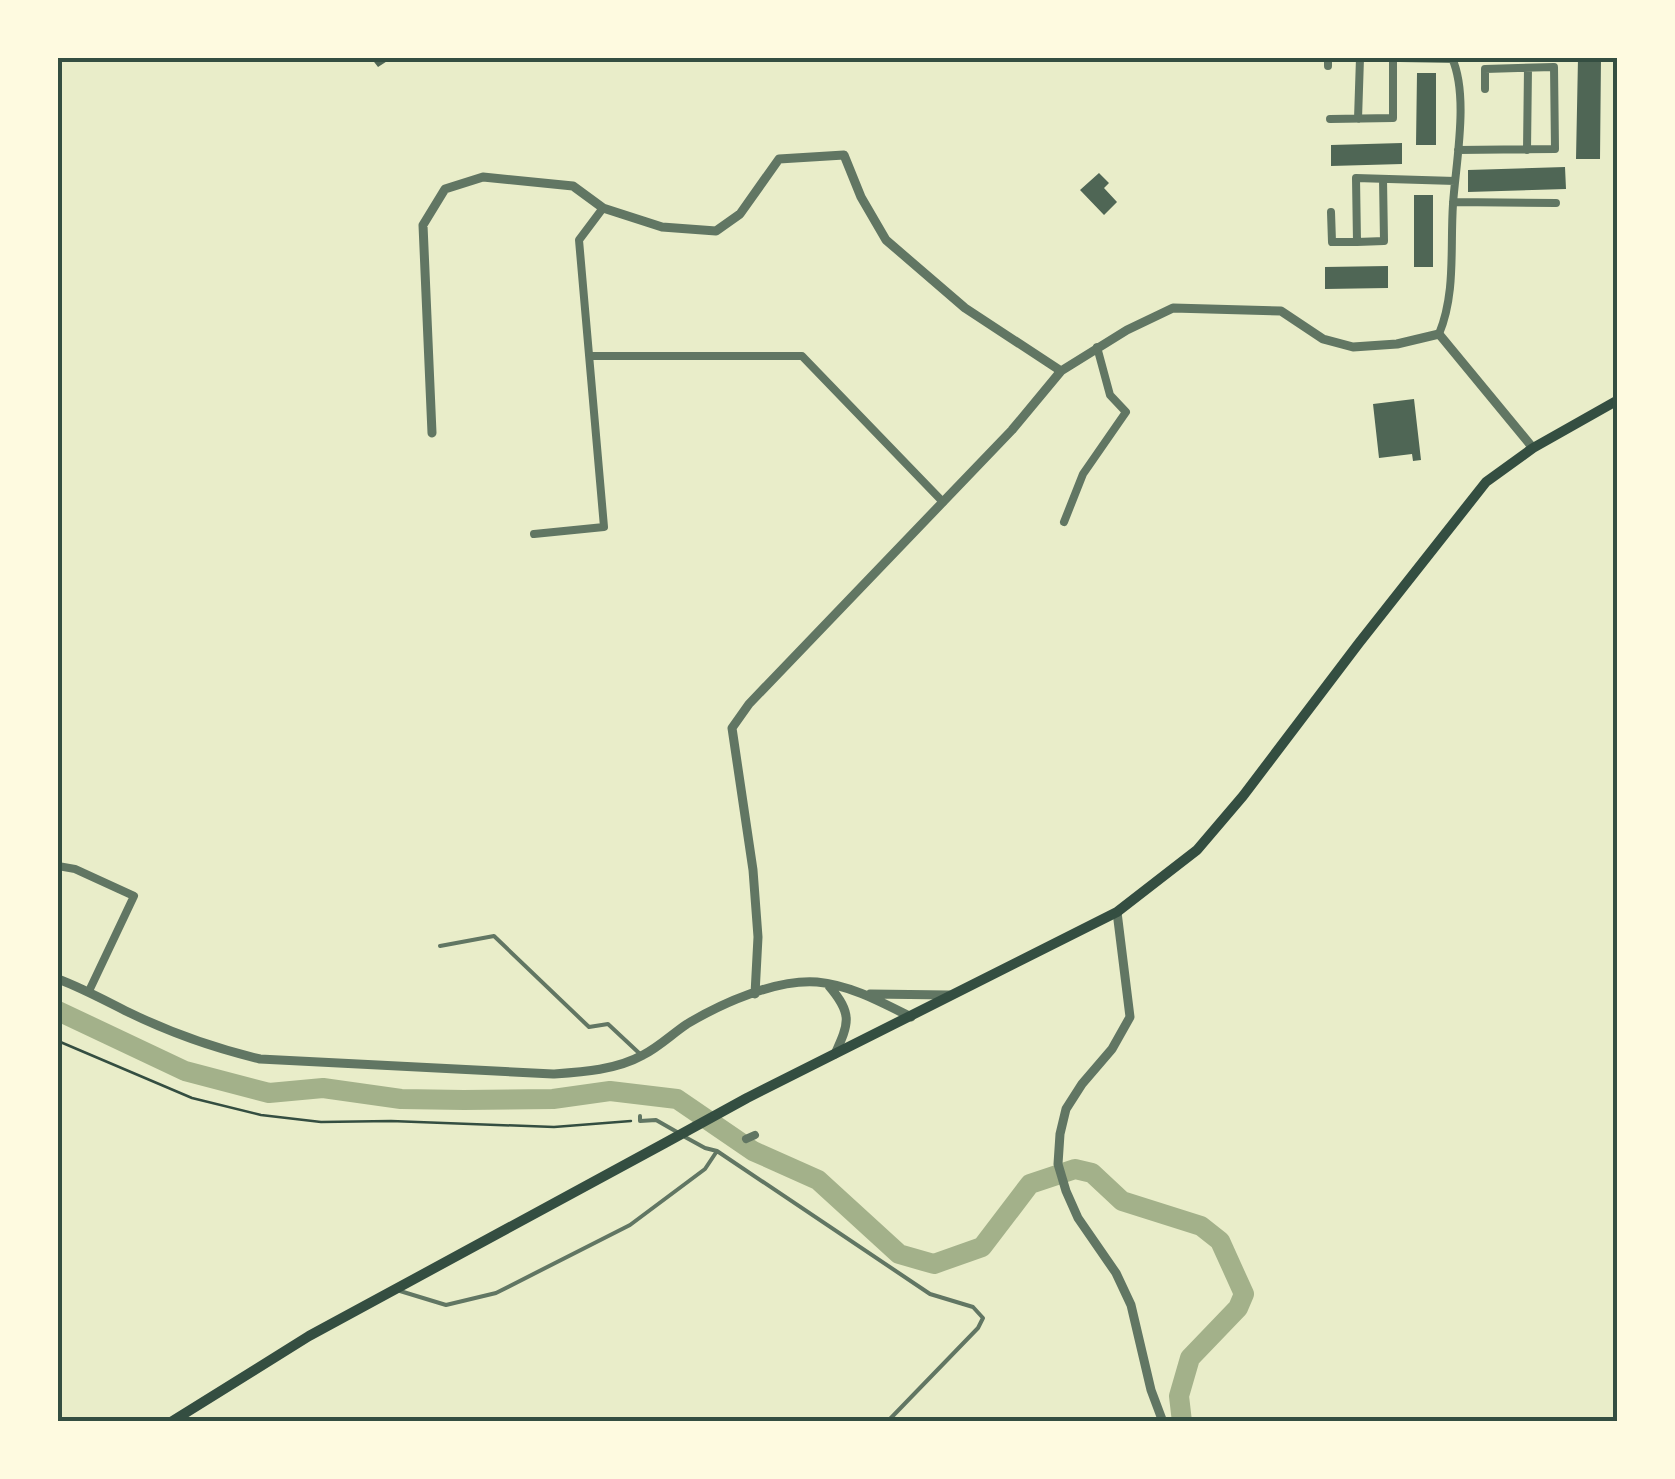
<svg xmlns="http://www.w3.org/2000/svg" width="1675" height="1479" viewBox="0 0 1675 1479" font-family="Poppins,sans-serif">
	<style>
		.lines { fill: none; stroke-linecap: round; stroke-linejoin: round }
		.river { stroke: #a3b18a; stroke-width: 20 }
		.building { fill: #4f6655 }
		.path { stroke: #344e41; stroke-width: 2.5 }
		.service { stroke: #617663; stroke-width: 4 }
		.minor { stroke: #617663; stroke-width: 8 }
		.tertiary { stroke: #617663; stroke-width: 9 }
		.secondary { stroke: #344e41; stroke-width: 10 }
		.neatline { fill: none; stroke: #344e41; stroke-width: 4 }
	</style>
	<rect width="100%" height="100%" fill="#e9edc9"/>
	<g class="lines">
		<path class="river" d="M58,1011L185,1071L269,1093L323,1088L401,1099L464,1100L553,1099L610,1091L677,1099L753,1151L818,1180L899,1254L934,1264L982,1247L1030,1184L1075,1169L1092,1173L1122,1201L1201,1226L1220,1241L1244,1294L1238,1308L1190,1358L1179,1396L1182,1422"/>
	</g>
	<path class="building" d="M371,58H392L378,67Z
		M1578,58H1601L1600,159H1576Z
		M1417,73H1436V145H1416Z
		M1402,143V164L1331,166V145Z
		M1565,167L1566,189L1468,192V170Z
		M1099,173L1109,183L1104,188L1117,202L1104,215L1080,190Z
		M1414,195H1433V267H1414Z
		M1388,266V288L1325,289V267Z
		M1414,399L1421,460L1413,461L1412,454L1379,458L1373,404Z"/>
	<g class="lines">
		<path class="path" d="M58,1041L192,1098L261,1115L321,1122L391,1121L554,1127L631,1121"/>
		<path class="service" d="M440,946L494,936L589,1027L608,1024L639,1053
			M640,1116V1121L656,1120L677,1132
			M685,1137L705,1148L717,1151L930,1294L973,1307L983,1318L978,1328L887,1422
			M400,1291L446,1305L496,1293L630,1225L705,1169L717,1151"/>
		<path class="minor" d="M1400,58L1452,59
			M1328,66V58
			M1330,119L1393,118V58
			M1358,119L1360,58
			M1458,150L1555,149L1554,67L1485,69V89
			M1527,150L1528,68
			M1383,179L1384,241L1357,242L1356,178L1455,181
			M1453,202L1556,203
			M1331,212L1332,242H1357
			M1439,334C1456,293 1450,248 1453,204C1456,161 1469,96 1452,58
			M590,356H802L943,502
			M1064,522L1083,474L1126,412L1110,395L1097,347
			M534,534L604,527L579,240L603,208
			M58,866L75,869L134,896L89,991
			M746,1139L755,1135"/>
		<path class="tertiary" d="M432,433L423,225L445,189L483,177L573,186L603,208L662,227L716,231L740,214L779,159L844,155L861,197L886,240L965,308L1061,371L1127,330L1173,308L1281,311L1323,339L1353,347L1397,344L1439,334L1533,448
			M1117,912L1130,1017L1112,1049L1082,1084L1066,1109L1060,1134L1058,1164L1066,1191L1078,1218L1116,1273L1131,1305L1151,1390L1163,1422
			M58,979C82,988 104,1000 128,1012C171,1033 214,1048 260,1059L553,1074C583,1072 616,1070 643,1055C659,1047 672,1034 687,1024C722,1003 776,979 817,982C850,985 881,1002 911,1017
			M829,986C853,1014 849,1023 835,1054
			M755,994L758,937L753,870L732,728L749,704L1012,430L1061,371
			M870,994L949,995"/>
		<path class="secondary" d="M171,1422L309,1336L665,1143L747,1098L1117,912L1197,850L1243,796L1359,643L1486,482L1533,448L1618,400"/>
	</g>
	<rect width="1675" height="1479" fill="none" stroke="#fefae0" stroke-width="120"/>
	<rect x="60" y="60" width="1555" height="1359" class="neatline"/>
</svg>
